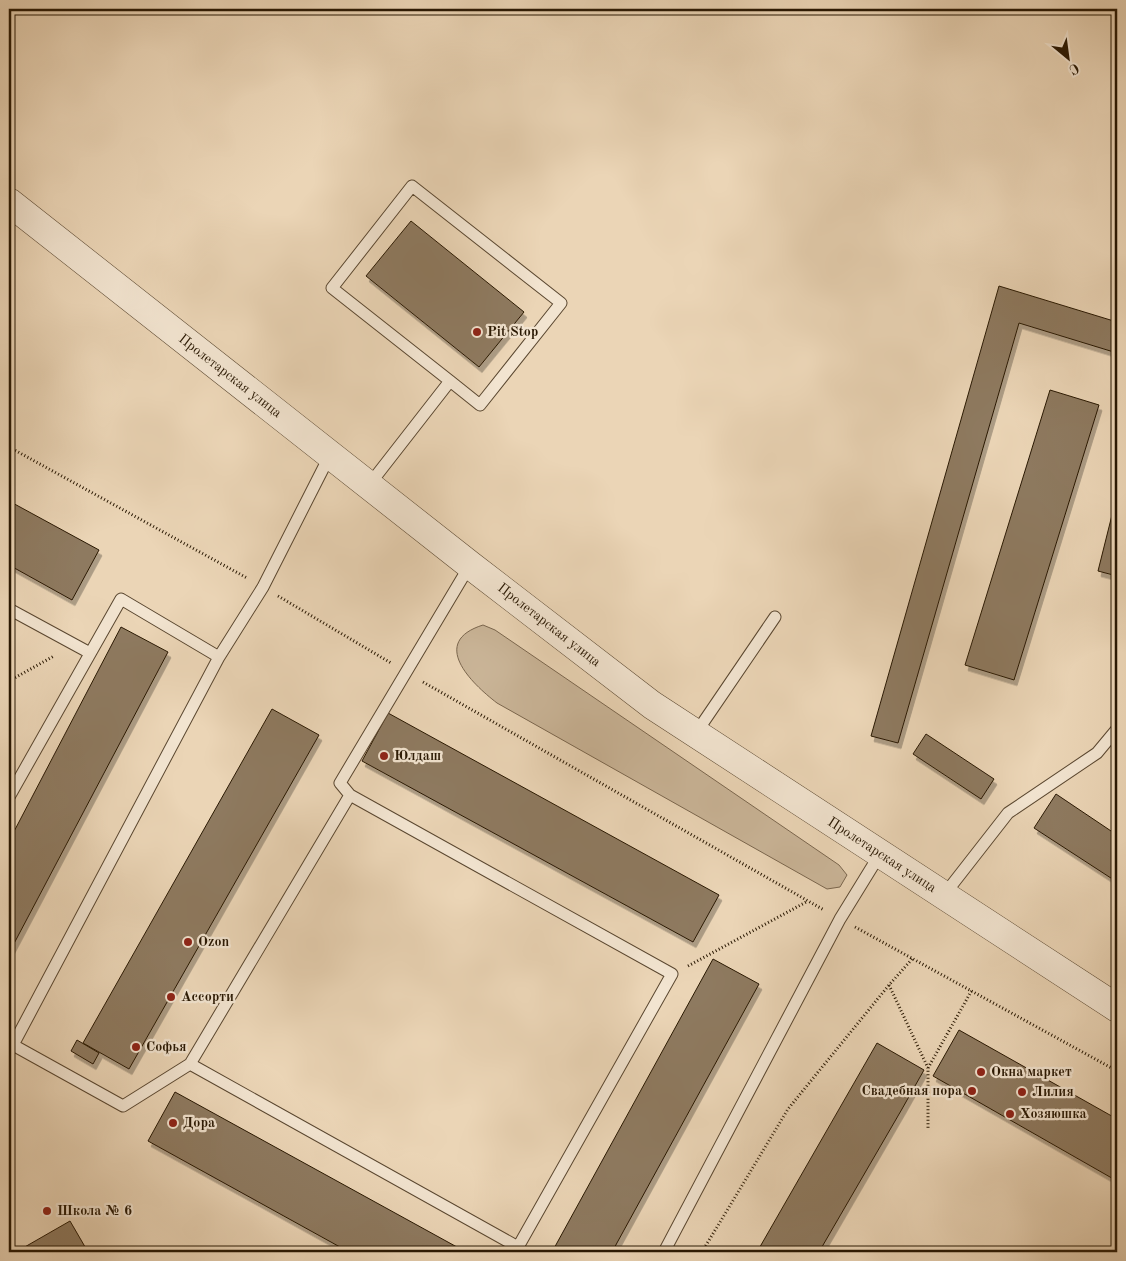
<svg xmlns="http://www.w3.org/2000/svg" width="1126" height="1261" viewBox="0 0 1126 1261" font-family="'Old Standard TT',serif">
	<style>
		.green { fill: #cab598; stroke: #7a664e }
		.building { fill: #8e7a60; stroke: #291803; filter: url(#shadow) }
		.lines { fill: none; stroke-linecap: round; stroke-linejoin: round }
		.service-casing { stroke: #5a4730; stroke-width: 13 }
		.tertiary-casing { stroke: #5a4730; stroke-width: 29 }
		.path { stroke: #291803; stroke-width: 3; stroke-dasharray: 1 2.5; stroke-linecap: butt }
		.service { stroke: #f2e4d0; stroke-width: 11 }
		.tertiary { stroke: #f2e4d0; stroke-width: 28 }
		.poi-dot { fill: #8f2418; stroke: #f2e4d0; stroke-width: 2 }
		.labels { text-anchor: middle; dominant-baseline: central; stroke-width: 4.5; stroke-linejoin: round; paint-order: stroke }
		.poi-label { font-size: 14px; font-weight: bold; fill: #291803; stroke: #f2e4d0; text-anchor: start }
		.street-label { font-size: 14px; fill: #291803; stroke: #f2e4d0 }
	</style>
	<defs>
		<filter id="shadow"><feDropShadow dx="3" dy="5.5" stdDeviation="0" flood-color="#0004"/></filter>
	</defs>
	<rect width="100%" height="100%" fill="#ebd5b6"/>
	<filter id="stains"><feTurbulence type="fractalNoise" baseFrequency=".004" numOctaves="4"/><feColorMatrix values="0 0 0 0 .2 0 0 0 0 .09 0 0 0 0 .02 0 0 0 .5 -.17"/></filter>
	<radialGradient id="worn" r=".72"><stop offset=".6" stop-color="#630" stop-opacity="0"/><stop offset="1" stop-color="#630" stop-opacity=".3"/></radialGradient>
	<path class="green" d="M483,625L495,630L839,865L847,875L840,887L827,889L497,703C471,683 429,642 483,625Z"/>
	<path class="building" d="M411,221L524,312L479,367L366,276Z
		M999,286L1117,322V353L1019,323L898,743L871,736Z
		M1050,390L1099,405L1014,680L965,665Z
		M1117,495V576L1098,571Z
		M9,501L99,550L72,600L9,565Z
		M121,627L168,652L9,953V841Z
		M272,709L319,735L129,1069L83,1043Z
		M388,713L719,895L693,942L362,761Z
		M926,734L994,779L981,799L913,754Z
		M1056,794L1117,835V882L1034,828Z
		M713,959L759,984L612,1252H552Z
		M959,1030L1117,1119V1181L933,1076Z
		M77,1040L99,1053L93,1064L71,1051Z
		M877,1043L924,1070L902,1109L819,1252H757Z
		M175,1092L466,1252H349L148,1141Z
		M70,1221L88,1252H16Z"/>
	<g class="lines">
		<g class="service-casing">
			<path id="service" d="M369,485L450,381L332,288L412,186L561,303L480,405L450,381
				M9,609L90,653
				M696,733L775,617
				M350,795L340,783L470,565
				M9,797L121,599L219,657
				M944,895L1008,813L1097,753L1117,729
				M9,1043L13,1045L219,657L263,587L330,455
				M13,1045L123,1106L190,1064L518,1247L672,974L350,795L190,1064
				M664,1252L840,919L880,854"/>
		</g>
		<g class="tertiary-casing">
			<path id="tertiary" d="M9,202L470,565L652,705L1117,1008"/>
		</g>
		<path class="path" d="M9,447L247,578
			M278,596L391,663
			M9,681L54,656
			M423,682L824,910
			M855,927L1117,1071
			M688,966L808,901
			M889,985L928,1068V1130
			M928,1068L972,990
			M702,1252L788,1109L889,985L913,958"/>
		<use href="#service" class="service"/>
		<use href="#tertiary" class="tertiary"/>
	</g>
	<g class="poi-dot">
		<circle cx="477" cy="332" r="5"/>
		<circle cx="384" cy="756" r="5"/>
		<circle cx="188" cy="942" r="5"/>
		<circle cx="171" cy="997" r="5"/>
		<circle cx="136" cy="1047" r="5"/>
		<circle cx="981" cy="1072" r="5"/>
		<circle cx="972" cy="1091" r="5"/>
		<circle cx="1022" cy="1092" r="5"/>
		<circle cx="1010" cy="1114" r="5"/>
		<circle cx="173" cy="1123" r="5"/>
		<circle cx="47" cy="1211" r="5"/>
	</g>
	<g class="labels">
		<g class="poi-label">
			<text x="487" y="332">Pit Stop</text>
			<text x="394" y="756">Юлдаш</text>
			<text x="198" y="942">Ozon</text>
			<text x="181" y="997">Ассорти</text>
			<text x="146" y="1047">Софья</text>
			<text x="991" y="1072">Окна маркет</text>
			<text x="962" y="1091" text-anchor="end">Свадебная пора</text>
			<text x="1032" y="1092">Лилия</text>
			<text x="1020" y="1114">Хозяюшка</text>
			<text x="183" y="1123">Дора</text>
			<text x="57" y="1211">Школа № 6</text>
		</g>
		<g class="street-label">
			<text transform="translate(230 376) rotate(38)">Пролетарская улица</text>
			<text transform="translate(549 625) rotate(38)">Пролетарская улица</text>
			<text transform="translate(882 855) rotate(33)">Пролетарская улица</text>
		</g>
	</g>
	<rect width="1126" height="1261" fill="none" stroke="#ebd5b6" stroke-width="30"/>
	<rect x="10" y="10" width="1106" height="1241" fill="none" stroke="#291803" stroke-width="2.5"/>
	<rect x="15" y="15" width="1096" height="1231" fill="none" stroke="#291803"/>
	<g transform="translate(1068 58) rotate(151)" stroke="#f2e4d0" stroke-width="4" paint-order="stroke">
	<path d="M0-4L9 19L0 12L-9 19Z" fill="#291803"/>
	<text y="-8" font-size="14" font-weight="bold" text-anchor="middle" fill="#291803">С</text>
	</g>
	<rect width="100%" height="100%" filter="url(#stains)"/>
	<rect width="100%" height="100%" fill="url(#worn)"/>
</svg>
